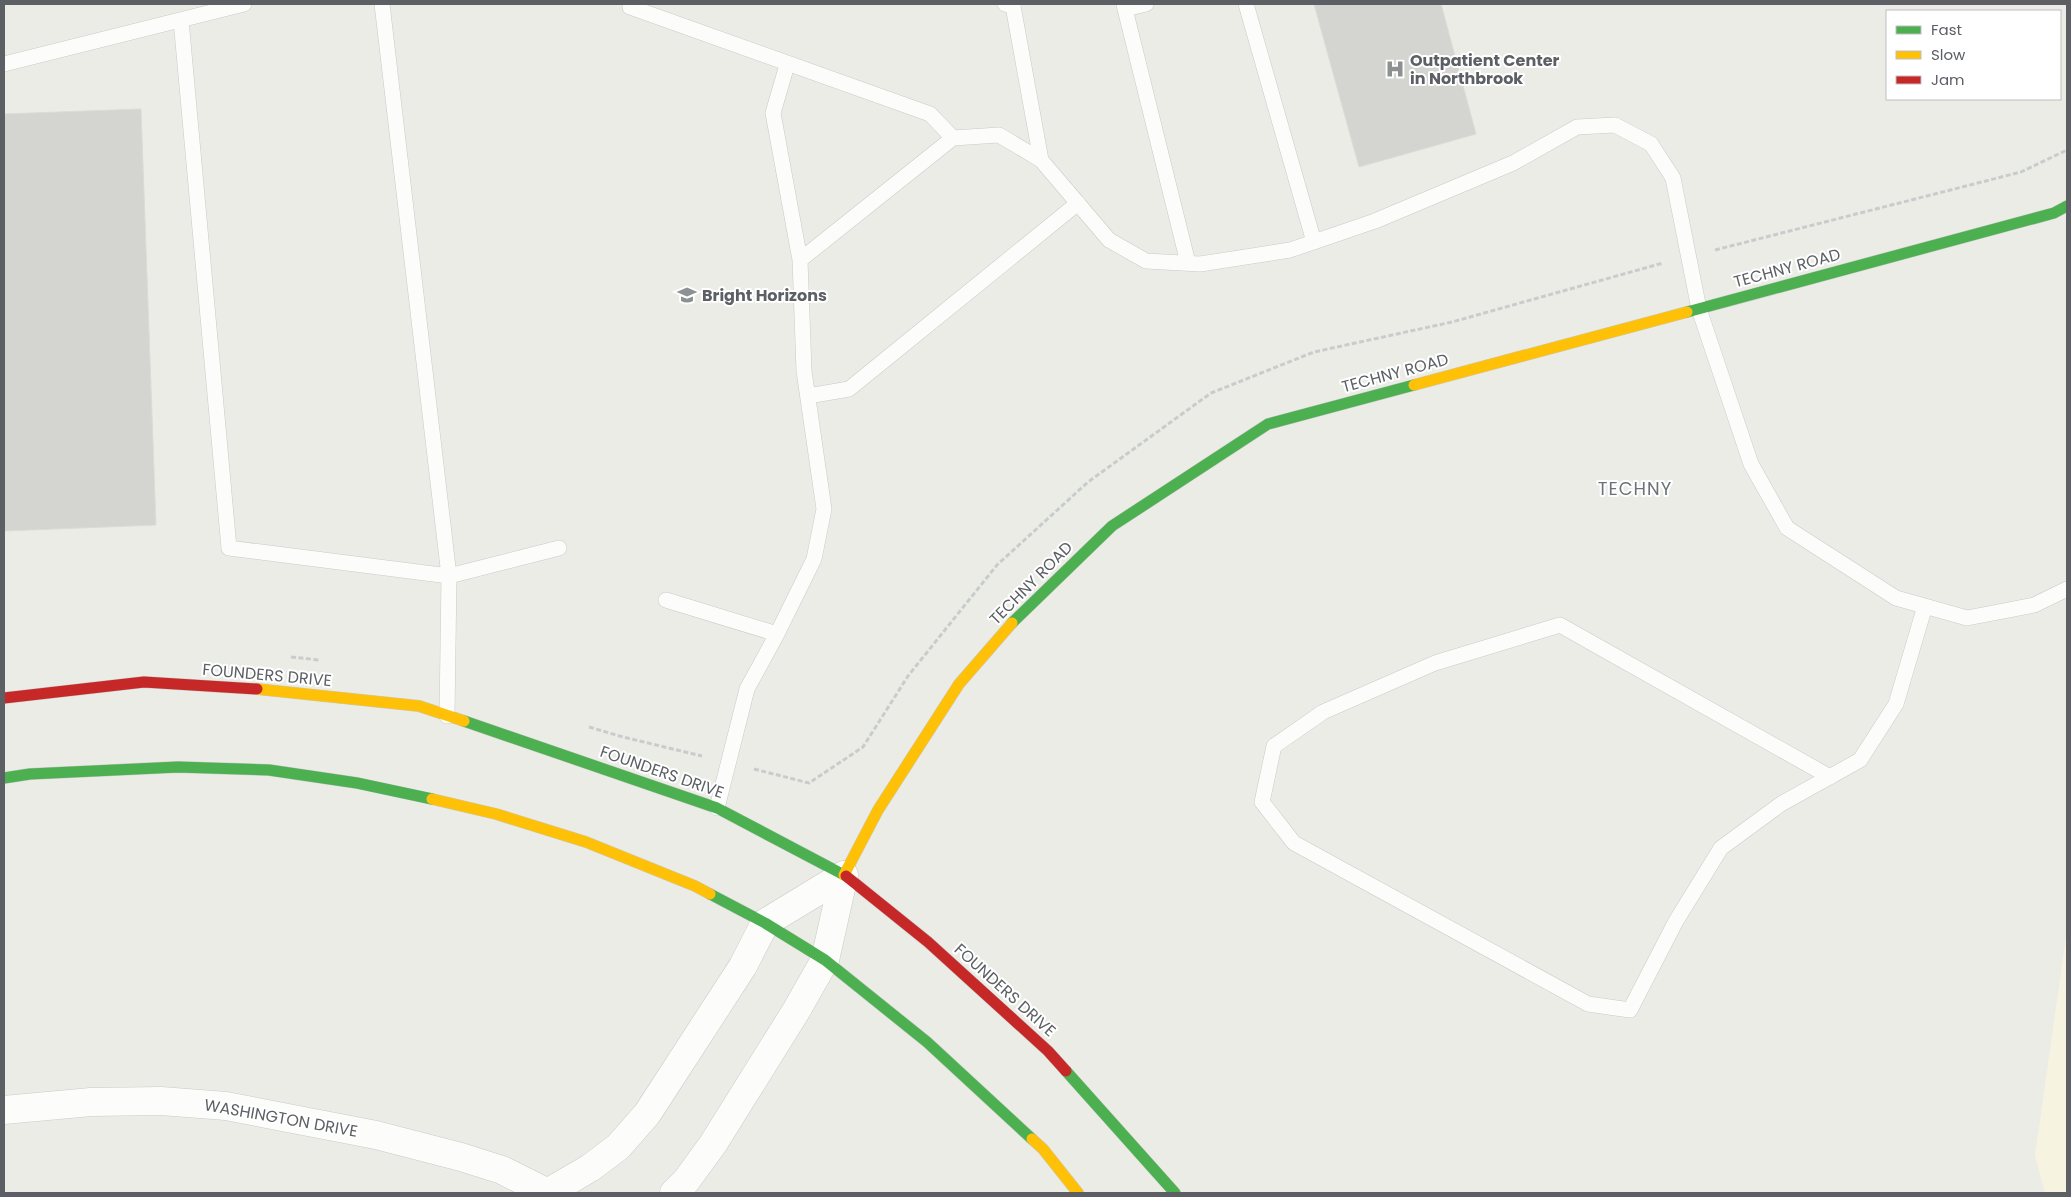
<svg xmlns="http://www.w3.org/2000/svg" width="2071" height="1197" viewBox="0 0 2071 1197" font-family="Poppins,sans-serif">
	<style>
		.commercial { fill: #f6f3e0 }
		.building { fill: #d4d4d1; stroke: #dcdbd6 }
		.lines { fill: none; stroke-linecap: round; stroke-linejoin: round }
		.lane-casing { stroke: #c9cac9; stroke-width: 16 }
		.street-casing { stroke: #c9cac9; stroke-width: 29 }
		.fast-casing { stroke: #c8c9c7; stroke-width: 12 }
		.slow-casing { stroke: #c8c9c7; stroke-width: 12 }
		.jam-casing { stroke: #c8c9c7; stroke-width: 12 }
		.path { stroke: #c8cdcb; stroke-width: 3; stroke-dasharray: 5 2.5; stroke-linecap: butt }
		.lane { stroke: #fcfcfb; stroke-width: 15 }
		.street { stroke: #fcfcfb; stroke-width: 28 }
		.fast { stroke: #4caf50; stroke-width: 11 }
		.slow { stroke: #ffc107; stroke-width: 11 }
		.jam { stroke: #c62828; stroke-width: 11 }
		.labels { text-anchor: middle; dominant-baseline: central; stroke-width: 4; stroke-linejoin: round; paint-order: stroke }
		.poi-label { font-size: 16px; font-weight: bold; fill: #5c6065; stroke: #fff; text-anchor: start }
		.street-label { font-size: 16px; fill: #5c6065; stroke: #fff }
		.neighbourhood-label { font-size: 18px; letter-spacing: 1px; fill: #6d7277; stroke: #fff }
	</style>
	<rect width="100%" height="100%" fill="#ecece7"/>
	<path class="commercial" d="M2067,930V1193H2045L2035,1156Z"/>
	<path class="building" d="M1314,4H1441L1476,134L1359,167Z
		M141,109L156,525L4,531V114Z"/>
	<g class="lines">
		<g class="lane-casing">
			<path id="lane" d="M382,4L449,576L447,716
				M630,4V7L930,114L953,138
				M1005,4L1013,6L1041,160
				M1124,4L1125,9L1146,4
				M1246,4L1314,242
				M1125,9L1188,263
				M181,20L229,548L449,576L559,548
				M4,64L244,4
				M800,260L953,138L999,135L1041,160L1109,240L1146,261L1200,264L1290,250L1375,221L1513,163L1577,127L1615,125L1651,144L1673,178L1699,309L1751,464L1787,528L1896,598L1967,618L2034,605L2067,589
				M808,396L849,389L1078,203
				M666,600L777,634
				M1830,777L1560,625L1435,663L1323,712L1274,746L1262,802L1294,843L1588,1004L1630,1010L1676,921L1721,848L1781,804L1860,760L1896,704L1925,606
				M717,808L747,689L777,634L814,559L824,509L804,371L800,260L773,113L787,65"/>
		</g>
		<g class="street-casing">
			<path id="street" d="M4,1110L91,1102L161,1101L226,1106L376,1135L461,1157L502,1170L548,1193
				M547,1193L590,1168L618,1147L647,1114L743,966L765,923L844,875
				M674,1193L686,1181L713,1144L796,1011L825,960L844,875"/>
		</g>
		<g class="fast-casing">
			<path id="fast" d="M1687,312L2054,213L2067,206
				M1012,623L1112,526L1268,424L1414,385
				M464,721L717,808L846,876
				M4,778L30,774L178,767L269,770L357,783L432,799
				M710,894L765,923L825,960L927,1042L1032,1139
				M1066,1071L1175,1193"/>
		</g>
		<g class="slow-casing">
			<path id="slow" d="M1414,385L1687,312
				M257,689L419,706L464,721
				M432,799L496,814L586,842L695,886L710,894
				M844,875L878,810L959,684L1012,623
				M1032,1139L1043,1149L1078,1193"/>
		</g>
		<g class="jam-casing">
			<path id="jam" d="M4,698L144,682L257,689
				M846,876L928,942L1048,1051L1066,1071"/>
		</g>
		<path class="path" d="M1715,250L2021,172L2067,150
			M291,657L319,660
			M589,727L623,737L702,756
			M754,769L809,783L863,747L908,676L997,565L1088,482L1211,393L1314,352L1452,322L1663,263"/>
		<use href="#lane" class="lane"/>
		<use href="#street" class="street"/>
		<use href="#fast" class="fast"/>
		<use href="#slow" class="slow"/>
		<use href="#jam" class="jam"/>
	</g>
	<defs>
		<g id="hospital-bare" transform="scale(1.5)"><path d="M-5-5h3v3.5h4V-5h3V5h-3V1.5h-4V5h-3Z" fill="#8e9192" stroke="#fff" stroke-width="2.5" paint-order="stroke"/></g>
		<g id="school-bare" transform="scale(1.5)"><path d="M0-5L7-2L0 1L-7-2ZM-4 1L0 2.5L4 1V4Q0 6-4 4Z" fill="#8e9192" stroke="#fff" stroke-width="2.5" paint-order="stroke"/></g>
	</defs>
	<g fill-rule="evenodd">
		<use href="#hospital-bare" x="1395" y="69"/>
		<use href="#school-bare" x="687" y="295"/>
	</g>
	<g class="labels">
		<g class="poi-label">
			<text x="1410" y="60">Outpatient Center<tspan x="1410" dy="18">in Northbrook</tspan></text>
			<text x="702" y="295">Bright Horizons</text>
		</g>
		<g class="street-label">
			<text transform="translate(1787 268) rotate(-15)">TECHNY ROAD</text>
			<text transform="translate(1395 373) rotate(-15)">TECHNY ROAD</text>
			<text transform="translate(1031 583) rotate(-45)">TECHNY ROAD</text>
			<text transform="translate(267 675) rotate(5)">FOUNDERS DRIVE</text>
			<text transform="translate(662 772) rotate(19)">FOUNDERS DRIVE</text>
			<text transform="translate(1005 990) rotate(42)">FOUNDERS DRIVE</text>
			<text transform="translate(281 1118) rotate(10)">WASHINGTON DRIVE</text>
		</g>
		<g class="neighbourhood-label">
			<text x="1635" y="488">TECHNY</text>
		</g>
	</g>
	<rect width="2071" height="1197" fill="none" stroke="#5c6065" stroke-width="10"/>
	<rect x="1886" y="10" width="175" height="90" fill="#ffffff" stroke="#bebfc1"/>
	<rect x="1896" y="26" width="25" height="8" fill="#4caf50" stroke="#bebfc1"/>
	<text x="1931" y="35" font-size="15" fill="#5c6065">Fast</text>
	<rect x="1896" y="51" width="25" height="8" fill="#ffc107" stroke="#bebfc1"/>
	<text x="1931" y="60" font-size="15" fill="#5c6065">Slow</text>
	<rect x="1896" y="76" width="25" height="8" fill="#c62828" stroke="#bebfc1"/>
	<text x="1931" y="85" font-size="15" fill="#5c6065">Jam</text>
</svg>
